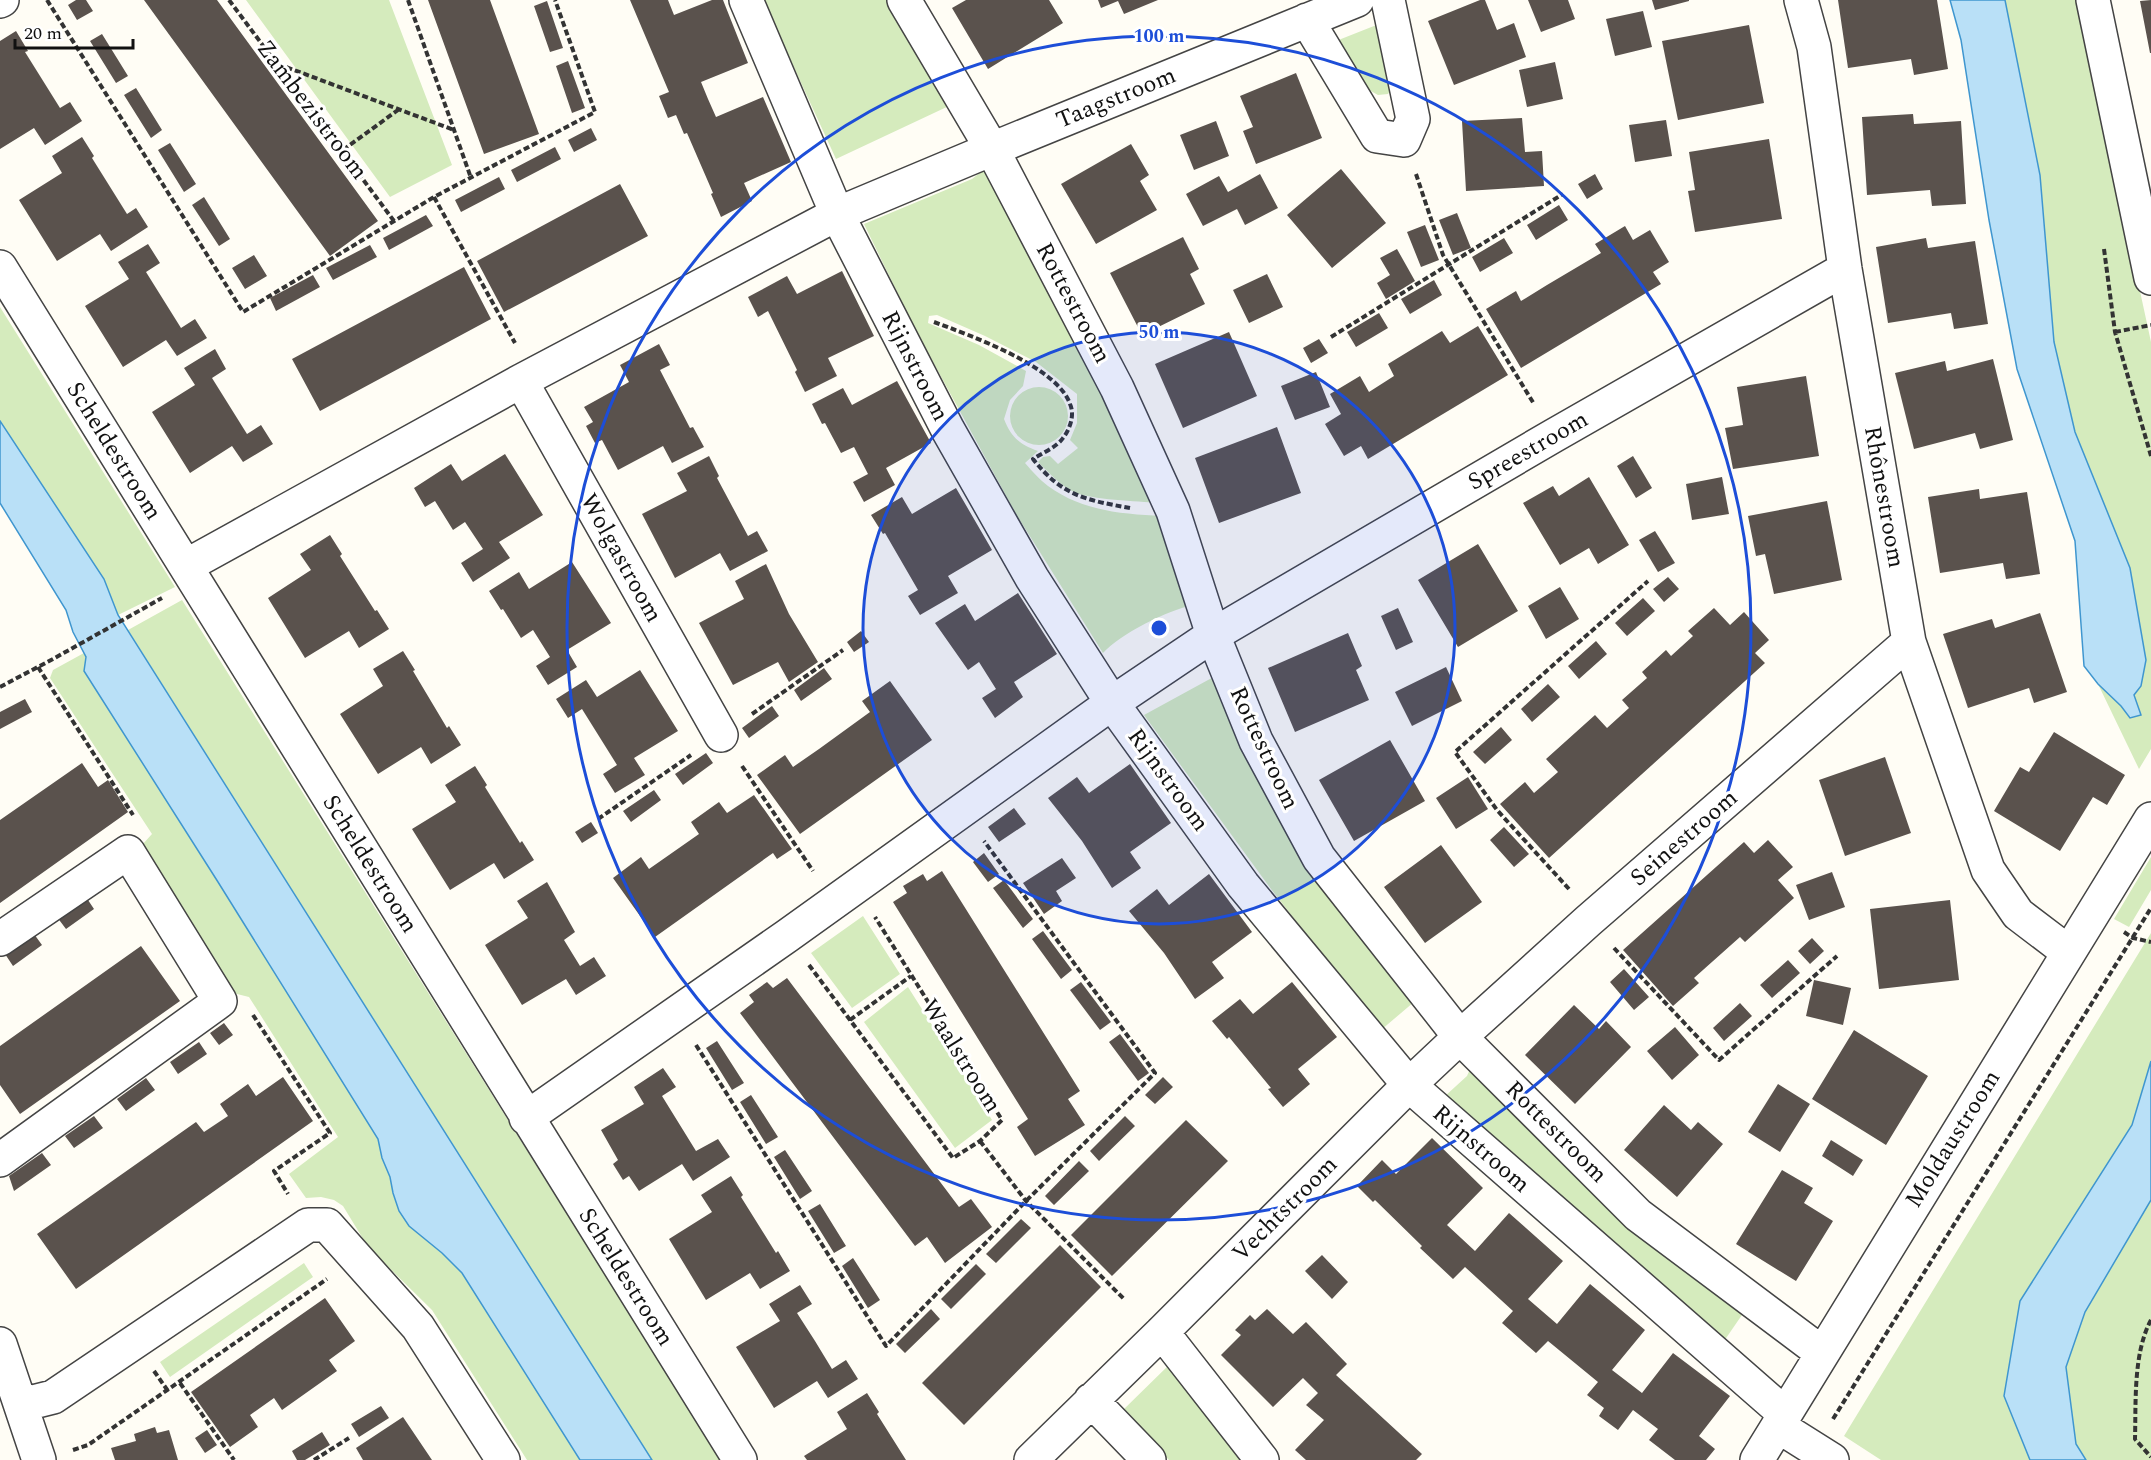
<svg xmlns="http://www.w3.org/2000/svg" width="2151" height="1460" viewBox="0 0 2151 1460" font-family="Spectral,serif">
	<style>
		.green { fill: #d5ebbd }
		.water { fill: #b9e0f7; stroke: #3f96cf; stroke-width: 1.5 }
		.building { fill: #5a524d }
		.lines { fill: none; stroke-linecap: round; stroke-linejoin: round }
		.minor-casing { stroke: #444; stroke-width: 36 }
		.path { stroke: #333; stroke-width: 4; stroke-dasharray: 6 3; stroke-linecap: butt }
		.minor { stroke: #fff; stroke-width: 33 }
		.ring { fill: none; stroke: #1d4ed8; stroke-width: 3 }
		.labels { text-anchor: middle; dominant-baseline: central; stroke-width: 6; stroke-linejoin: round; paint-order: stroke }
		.street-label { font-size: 24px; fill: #111; stroke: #fff }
		.centre { fill: #1d4ed8; stroke: #fff; stroke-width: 3 }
		.ring-label { font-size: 18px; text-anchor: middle; font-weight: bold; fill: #1d4ed8; stroke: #fff; stroke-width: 6; stroke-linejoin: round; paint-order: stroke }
	</style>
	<rect width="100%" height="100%" fill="#fffdf5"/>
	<path class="green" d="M246,0H389L452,165L390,197Z
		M763,0H888L951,105L836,159Z
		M2005,0H2077L2151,342V749L2139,769L2098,684L2121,706L2130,718L2134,695L2141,686L2146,660L2130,568L2075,432L2054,342L2040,175Z
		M1379,24L1391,89L1388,94L1378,95L1369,90L1336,41Z
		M991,164L1158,503C1138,501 1091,500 1074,492C1061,486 1048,472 1038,462L1043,457L1050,456L1058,464L1078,448L1070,440L1077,423V394L1036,362L985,336L937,315L929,316L928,323L979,345L1026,371L1023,386L1010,400L1004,419C1011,437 1019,444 1038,451L1025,463C1032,471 1040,480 1048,486C1082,511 1122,514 1162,516L1193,605C1168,610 1120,634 1103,653L1016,514L915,329L864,224L972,179Z
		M0,307L175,587L118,615L104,579L0,421Z
		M1010 416a29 29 0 1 1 58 0a29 29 0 1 1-58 0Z
		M182,600L721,1460H652L128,630Z
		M84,653L87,657L84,671L218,882L378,1139L382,1158L390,1177L393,1193L442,1253L462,1273L580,1460H527L432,1310L368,1247L343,1206L334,1200L321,1197L306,1198L289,1174L338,1137L249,997L229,992V983L142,845L152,834L50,678L53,670Z
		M1219,674L1414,1002L1381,1030L1271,889L1144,715Z
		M2151,857V890L2129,927L2114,919Z
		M863,916L900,974L852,1008L811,953Z
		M2151,933V1460H1881L1844,1436Z
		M908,987L992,1120L955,1148L864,1022Z
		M1471,1067L1744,1312L1722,1344L1444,1097L1467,1076Z
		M304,1263L313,1277L170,1377L160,1362Z
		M1173,1361L1250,1460H1169L1122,1411Z"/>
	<path class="water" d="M1950,0H2005L2040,175L2054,342L2075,432L2130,568L2146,660L2141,686L2134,695L2141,715L2130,718L2121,706L2098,684L2084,666L2075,541L2017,369L1989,220L1961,40Z
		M0,421L104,579L118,615L652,1460H580L462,1273L442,1253L409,1226L399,1211L393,1193L390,1177L382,1158L378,1139L218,882L84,671L86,657L73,632L66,610L0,503Z
		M2151,1061V1200L2085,1312L2066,1367L2076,1444L2086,1460H2030L2004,1396L2020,1301L2132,1125Z"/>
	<path class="building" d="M76,0H86L93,11L77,20L68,5Z
		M144,0H217L378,221L330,256Z
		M428,0H490L539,134L484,154Z
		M630,0H668L674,15L712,0H723L748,63L701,82L708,99L716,117L763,97L791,162L744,183L752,201L721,217L711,194L713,193L687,133L684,134L676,115L668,118L659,96L669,92Z
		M966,0H1049L1063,23L988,69L952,8Z
		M1098,0H1158L1124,14L1118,1L1101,8Z
		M1480,0H1485L1497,30L1514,23L1526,57L1454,85L1428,21Z
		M1528,0H1568L1575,19L1541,32Z
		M1652,0H1689V1L1655,10Z
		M1838,0H1937L1948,69L1914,75L1911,59L1848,68Z
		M2151,0V53H2150L2140,1Z
		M547,1L563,48L550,52L534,6Z
		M1643,11L1652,47L1615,56L1606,19Z
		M1749,25L1764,103L1678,120L1662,41Z
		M16,31L28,51L25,52L60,108L70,102L82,121L45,145L34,128L0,149V41Z
		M102,34L128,76L116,83L90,41Z
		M568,61L585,108L572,113L556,66Z
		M1555,62L1563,99L1527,107L1519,70Z
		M1296,73L1322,138L1256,164L1243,131L1253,127L1240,96Z
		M136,88L162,130L151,138L124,95Z
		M1913,114L1914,124L1961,121L1966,204L1932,206L1930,190L1867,195L1862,117Z
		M1522,118L1525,152L1542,151L1544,186L1466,191L1462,121Z
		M1666,120L1672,156L1635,162L1629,125Z
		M1216,121L1229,156L1194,170L1180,135Z
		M591,128L597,140L574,152L568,140Z
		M82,137L94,156L92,158L127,214L136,208L148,227L111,251L100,234L57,261L19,200L62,173L52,156Z
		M1769,139L1782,219L1695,232L1688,191L1695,190L1689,152Z
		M170,143L196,184L184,192L158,150Z
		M1131,144L1149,175L1140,181L1157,210L1096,244L1061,184Z
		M555,147L561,159L517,182L511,170Z
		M1341,169L1386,223L1332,268L1287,215Z
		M1260,174L1278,208L1245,225L1237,209L1203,226L1186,194L1219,176L1228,192Z
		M1595,174L1603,189L1587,199L1578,184Z
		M499,177L505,189L461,212L455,200Z
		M620,184L648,236L504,312L477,261Z
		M204,197L230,239L219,246L192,205Z
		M1559,205L1568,220L1536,240L1527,225Z
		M1457,213L1471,248L1453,255L1439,220Z
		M426,215L433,226L389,250L383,238Z
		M1425,225L1439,260L1421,267L1407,232Z
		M1625,226L1633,240L1650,230L1669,262L1653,272L1661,284L1521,368L1486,309L1516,291L1521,301L1547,285L1601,253L1595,244Z
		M1183,237L1199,269L1190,274L1205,304L1142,335L1110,273Z
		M1504,238L1513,253L1480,272L1472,257Z
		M1926,238L1928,248L1975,241L1988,324L1954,329L1951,313L1888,323L1876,247Z
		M148,244L160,263L146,272L181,328L195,319L207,338L177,356L166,340L123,367L85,306L129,279L118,262Z
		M370,245L377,257L333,280L326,268Z
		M1397,249L1415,281L1386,299L1377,283L1390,275L1380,258Z
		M254,255L267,276L245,289L232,268Z
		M464,267L491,319L320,411L292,359Z
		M842,271L874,336L828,358L837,376L805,392L795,372L797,370L768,311L758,317L748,297L787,276L797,294Z
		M1267,274L1283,307L1249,323L1233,290Z
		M313,275L320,287L276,311L270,298Z
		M1434,280L1442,295L1410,314L1401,299Z
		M1379,313L1388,328L1356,347L1347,332Z
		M1478,326L1508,375L1368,459L1361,446L1344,456L1325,424L1341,414L1330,394L1360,376L1369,392L1394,376L1388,364L1442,331L1450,343Z
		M1229,332L1257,396L1183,428L1155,364Z
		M1319,339L1328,353L1311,363L1303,348Z
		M659,344L670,365L660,370L690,428L693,427L704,447L672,463L663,446L618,470L602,440L595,443L586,426L593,422L584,407L629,382L620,365Z
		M215,349L226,369L212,378L247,434L261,425L273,444L243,462L232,446L190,473L152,412L195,385L184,368Z
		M1993,359L2013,440L1980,449L1975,433L1914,449L1895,373L1945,361L1947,371Z
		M1316,372L1330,407L1295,420L1281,386Z
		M1806,376L1819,456L1733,469L1725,428L1743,425L1737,387Z
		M897,381L931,443L886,468L895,485L864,502L853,482L868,474L854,447L841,453L825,423L822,424L812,404L843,388L852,405Z
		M1277,427L1301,493L1219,523L1195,458Z
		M505,454L543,515L499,542L510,558L473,582L461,563L483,549L465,522L453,530L435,501L425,507L414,488L451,464L462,481Z
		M709,456L719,476L717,478L748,536L757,531L768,551L730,571L720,553L675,578L642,514L687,491L677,473Z
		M1633,456L1652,488L1636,498L1617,466Z
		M1589,477L1629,545L1598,564L1589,548L1560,565L1523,503L1553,486L1559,496Z
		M1722,477L1729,514L1692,520L1686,484Z
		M956,488L992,550L948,576L958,593L920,615L908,596L918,590L885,533L883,534L871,515L902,497L912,514Z
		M1979,489L1980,499L2027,492L2040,574L2006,579L2003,563L1940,573L1928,497Z
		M1827,501L1842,580L1774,594L1765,554L1756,556L1748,516Z
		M1655,531L1675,563L1658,572L1639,540Z
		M330,535L342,554L340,556L375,611L377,610L389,629L359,648L349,631L305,658L268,598L311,570L300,554Z
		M1478,544L1518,611L1458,647L1418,580Z
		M572,562L611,623L567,650L577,667L548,685L536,666L550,657L533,630L521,638L503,609L501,610L489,591L519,572L529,589Z
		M766,564L789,614L818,662L789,682L778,662L733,685L699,623L744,599L735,581Z
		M1668,577L1679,589L1664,602L1653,589Z
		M1560,587L1579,619L1546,639L1528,606Z
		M1018,593L1057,654L1014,682L1023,697L995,718L982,698L996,689L979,662L968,670L935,623L965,604L975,621Z
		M1643,598L1655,611L1627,636L1615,623Z
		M1398,608L1413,642L1396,650L1381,616Z
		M1714,608L1730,625L1744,612L1769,640L1755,653L1765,663L1549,858L1500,804L1525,782L1534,793L1558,772L1546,759L1595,715L1607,728L1629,708L1622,700L1647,678L1642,672L1666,650L1671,656L1693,636L1688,631Z
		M2040,613L2067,692L2034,703L2029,688L1968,708L1943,634L1992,619L1995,628Z
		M861,631L869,642L854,652L847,642Z
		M1348,633L1362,666L1356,670L1369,700L1295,732L1268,668Z
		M1596,641L1607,654L1579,679L1568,666Z
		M403,651L415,670L413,671L447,728L449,726L461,745L431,764L421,747L378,774L340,714L383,686L373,669Z
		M1446,667L1462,701L1412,726L1395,692Z
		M824,668L832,679L801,701L794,690Z
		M640,670L678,731L634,758L645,775L615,793L603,774L617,765L582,709L568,718L556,699L586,680L597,697Z
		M890,681L932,740L800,834L757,775L785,755L793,767L819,749L870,712L862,701Z
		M1548,684L1560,697L1532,722L1521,709Z
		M25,699L32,712L0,729V712Z
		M772,706L779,716L749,738L742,728Z
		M1501,727L1512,740L1485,764L1473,752Z
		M2054,732L2125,775L2107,805L2093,797L2060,851L1994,811L2020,767L2029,772Z
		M1390,740L1425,801L1354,841L1319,780Z
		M706,753L713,763L683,785L675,774Z
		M1885,757L1911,833L1845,856L1819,780Z
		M82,763L98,787L108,780L128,812L0,903V820Z
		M1130,764L1171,823L1130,852L1141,868L1112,888L1082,841L1048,798L1077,777L1089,793Z
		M475,766L487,785L485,787L520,843L522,841L534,860L504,879L494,863L450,890L412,829L456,802L445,785Z
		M1468,777L1488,809L1456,829L1436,798Z
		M654,790L661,800L631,822L623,811Z
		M754,795L792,849L777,859L773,853L655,937L613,878L641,857L649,869L699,834L691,822L719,802L727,813Z
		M1014,808L1026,824L999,842L988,827Z
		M591,822L598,833L582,843L575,832Z
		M1504,827L1529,854L1514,867L1490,840Z
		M1768,840L1793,867L1778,880L1794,898L1745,942L1740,937L1694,978L1699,983L1673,1006L1623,950L1744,842L1754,853Z
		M1441,845L1482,902L1425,943L1384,887Z
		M984,853L999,874L988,882L973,862Z
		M1062,858L1076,878L1056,891L1062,901L1044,914L1023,883Z
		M942,871L1080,1091L1068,1099L1085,1125L1035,1156L1017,1127L1028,1119L893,902L907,893L903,886L923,874L927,881Z
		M1832,872L1845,907L1809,920L1796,885Z
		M1209,874L1252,932L1212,962L1224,978L1195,999L1164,953L1129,911L1157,889L1169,905Z
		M1004,880L1033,919L1023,928L993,888Z
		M547,882L575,932L564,940L580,966L594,957L606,976L576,995L566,979L522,1005L485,945L528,918L517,901Z
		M86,897L94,909L66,929L57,917Z
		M1950,900L1959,980L1879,989L1870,909Z
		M1043,931L1072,970L1061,979L1032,939Z
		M34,934L42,945L13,966L5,954Z
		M1812,938L1824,951L1810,964L1798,951Z
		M141,946L180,1001L20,1114L0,1085V1046Z
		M1788,960L1800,973L1772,998L1760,985Z
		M1624,969L1649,997L1634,1010L1610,982Z
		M787,978L959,1207L971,1199L992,1227L945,1263L927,1237L915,1246L740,1013L754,1002L749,995L767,982L773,988Z
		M1814,980L1851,988L1843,1025L1806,1016Z
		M1081,982L1111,1022L1100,1030L1070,990Z
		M1292,982L1337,1037L1298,1069L1310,1084L1283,1107L1268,1089L1271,1088L1229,1037L1227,1039L1212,1021L1240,999L1253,1014Z
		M1740,1003L1752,1016L1724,1041L1713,1028Z
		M1574,1005L1599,1029L1606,1021L1631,1047L1575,1104L1525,1055Z
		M224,1023L233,1035L219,1045L210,1033Z
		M1675,1027L1699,1055L1672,1080L1647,1051Z
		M1854,1030L1928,1076L1886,1145L1812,1099Z
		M1120,1034L1149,1073L1138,1081L1109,1042Z
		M717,1041L744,1083L732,1090L706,1048Z
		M199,1042L207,1054L178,1074L170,1062Z
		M663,1068L676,1087L662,1096L696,1151L718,1139L730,1157L693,1181L682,1164L639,1191L629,1176L623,1180L613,1164L618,1160L601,1130L644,1104L634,1087Z
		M283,1077L313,1121L76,1289L37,1234L196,1122L204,1132L228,1116L220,1104L248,1084L256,1096Z
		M1163,1077L1173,1087L1155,1104L1145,1095Z
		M146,1078L155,1090L126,1111L117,1099Z
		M1778,1084L1810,1104L1780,1152L1748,1132Z
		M751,1095L778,1137L766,1144L740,1102Z
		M1664,1105L1691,1130L1698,1122L1723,1144L1677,1197L1624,1150Z
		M94,1116L103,1128L74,1148L65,1136Z
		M1125,1116L1135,1126L1099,1161L1090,1151Z
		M1186,1120L1228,1161L1112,1276L1071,1235Z
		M1432,1138L1483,1188L1447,1225L1475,1251L1509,1213L1563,1261L1528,1299L1557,1324L1590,1284L1645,1330L1612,1370L1642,1393L1673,1353L1730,1396L1699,1436L1715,1449L1706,1460H1675L1649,1440L1658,1429L1633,1410L1618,1430L1599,1416L1604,1408L1587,1395L1598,1382L1548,1341L1536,1353L1502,1323L1513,1311L1465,1267L1453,1279L1420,1248L1422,1246L1375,1200L1373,1202L1357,1186L1382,1160L1396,1174Z
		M1831,1140L1863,1160L1853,1176L1822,1156Z
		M785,1150L812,1191L800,1199L774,1157Z
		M42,1153L51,1165L14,1191L9,1176Z
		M1079,1161L1089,1171L1054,1205L1045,1196Z
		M1782,1170L1813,1188L1804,1203L1833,1221L1796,1281L1736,1244Z
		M731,1176L743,1195L741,1197L776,1253L778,1251L790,1271L760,1289L750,1273L706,1300L669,1239L712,1212L701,1195Z
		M820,1204L846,1246L834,1253L808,1211Z
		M1021,1219L1031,1228L996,1263L986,1254Z
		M1060,1245L1101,1287L964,1425L922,1383Z
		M1322,1255L1348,1282L1332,1299L1305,1271Z
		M853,1258L880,1300L868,1308L842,1266Z
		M976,1264L986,1274L951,1309L941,1299Z
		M800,1285L812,1304L797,1313L815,1341L832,1369L846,1360L858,1379L828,1398L817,1381L774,1408L736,1347L780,1321L769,1304Z
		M325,1298L355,1341L329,1360L337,1371L282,1410L274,1398L250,1415L258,1427L230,1447L191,1392Z
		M931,1309L940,1319L905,1353L896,1344Z
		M1267,1309L1293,1334L1306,1322L1347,1364L1336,1375L1422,1454L1416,1460H1306L1295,1450L1324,1420L1306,1405L1318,1393L1303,1378L1273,1407L1221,1355L1241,1335L1235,1330L1250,1315L1255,1320Z
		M867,1393L879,1412L877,1414L906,1460H807L804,1456L847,1429L837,1412Z
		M381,1406L389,1418L359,1437L351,1424Z
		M403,1417L432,1460H363L356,1448Z
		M155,1427L157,1433L169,1430L178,1460H115L111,1448L136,1441L134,1434Z
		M207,1430L217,1445L205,1453L195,1438Z
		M322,1432L330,1445L305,1460H297L292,1451Z"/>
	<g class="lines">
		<g class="minor-casing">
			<path id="minor" d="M746,0L837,214L948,430L1032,578L1112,703L1243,885L1409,1085L1785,1414
				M904,0L992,149L1117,388L1173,511L1213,635L1256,741L1319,858L1460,1037L1638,1215L1822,1353
				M1801,0L1814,47L1845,269L1909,642L1988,870L2018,914L2068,952
				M2093,0L2151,278
				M0,1L2,0
				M1307,20L1377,136L1404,140L1413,119L1388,0
				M0,267L740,1460
				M521,381L721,735
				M186,566L521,381L837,214L992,149L1357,0
				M0,939L128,852L220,1001L0,1160
				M526,1118L787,936L1112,703L1213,635L1553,436L1845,269
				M1162,1332L1262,1460
				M0,1344L39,1460
				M1091,1400L1149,1460
				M21,1405L53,1397L308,1225H327L418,1327L503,1460
				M1778,1426L1832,1460
				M1031,1460L1162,1332L1409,1085L1460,1037L1588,921L1909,642
				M1757,1460L2151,819"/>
		</g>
		<path class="path" d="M47,0L243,312L434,197L595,112L555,0
			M229,0L394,221
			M408,0L471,178
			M278,64L454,130
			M343,150L398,110
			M1416,174L1443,255L1534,404
			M434,197L515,343
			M2104,249L2115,332L2151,456
			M934,322C969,335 1057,366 1070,404C1075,415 1070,429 1063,438C1057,447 1042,453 1033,459C1062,496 1086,500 1130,508
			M2115,332L2151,325
			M1331,337L1563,194
			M38,667L133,815
			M0,687L53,659L162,598
			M752,714L843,650
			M742,766L813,871
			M598,819L691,755
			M1569,889L1497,810L1455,752L1648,581
			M2124,932L2133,938L2151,942
			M1614,948L1719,1060L1837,956
			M809,965L953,1158L980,1141L1002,1120L875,917
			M253,1015L330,1133L274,1171L288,1194
			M850,1020L911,976
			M696,1045L886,1346L1026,1201L1155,1073L984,841
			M980,1141L1026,1201L1125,1300
			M2151,1320C2133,1353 2136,1403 2135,1439L2151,1457
			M154,1371L168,1391
			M180,1383L234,1460
			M1833,1419L2151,908
			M73,1450L88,1445L327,1279
			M314,1460L349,1438"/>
		<use href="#minor" class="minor"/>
	</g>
	<circle cx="1159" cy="628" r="296" fill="#1d4ed8" fill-opacity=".12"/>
	<g class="ring">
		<circle cx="1159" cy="628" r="296"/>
		<circle cx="1159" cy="628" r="592"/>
	</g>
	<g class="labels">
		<g class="street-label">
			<text transform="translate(1116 98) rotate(-22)">Taagstroom</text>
			<text transform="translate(312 110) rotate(53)">Zambezistroom</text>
			<text transform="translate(1073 303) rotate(62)">Rottestroom</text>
			<text transform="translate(915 366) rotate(63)">Rijnstroom</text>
			<text transform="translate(114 451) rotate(58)">Scheldestroom</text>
			<text transform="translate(1528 451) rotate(-30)">Spreestroom</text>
			<text transform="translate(1884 497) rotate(80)">Rhônestroom</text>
			<text transform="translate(621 558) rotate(61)">Wolgastroom</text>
			<text transform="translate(1264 748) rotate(65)">Rottestroom</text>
			<text transform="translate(1168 780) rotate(54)">Rijnstroom</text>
			<text transform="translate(1684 838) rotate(-41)">Seinestroom</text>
			<text transform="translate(370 864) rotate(58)">Scheldestroom</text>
			<text transform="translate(961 1056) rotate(58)">Waalstroom</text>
			<text transform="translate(1556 1132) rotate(45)">Rottestroom</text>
			<text transform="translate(1953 1139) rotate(-58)">Moldaustroom</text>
			<text transform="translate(1481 1149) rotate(41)">Rijnstroom</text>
			<text transform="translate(1285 1209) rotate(-45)">Vechtstroom</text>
			<text transform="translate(626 1277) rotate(58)">Scheldestroom</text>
		</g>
	</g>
	<circle cx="1159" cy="628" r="9" class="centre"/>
	<g class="ring-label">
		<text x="1159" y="42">100 m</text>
		<text x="1159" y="338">50 m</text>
	</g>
	<path d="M15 39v9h118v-9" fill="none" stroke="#111111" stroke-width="3"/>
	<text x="24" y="39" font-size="18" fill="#111111" stroke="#ffffff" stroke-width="4.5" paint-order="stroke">20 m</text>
</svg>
